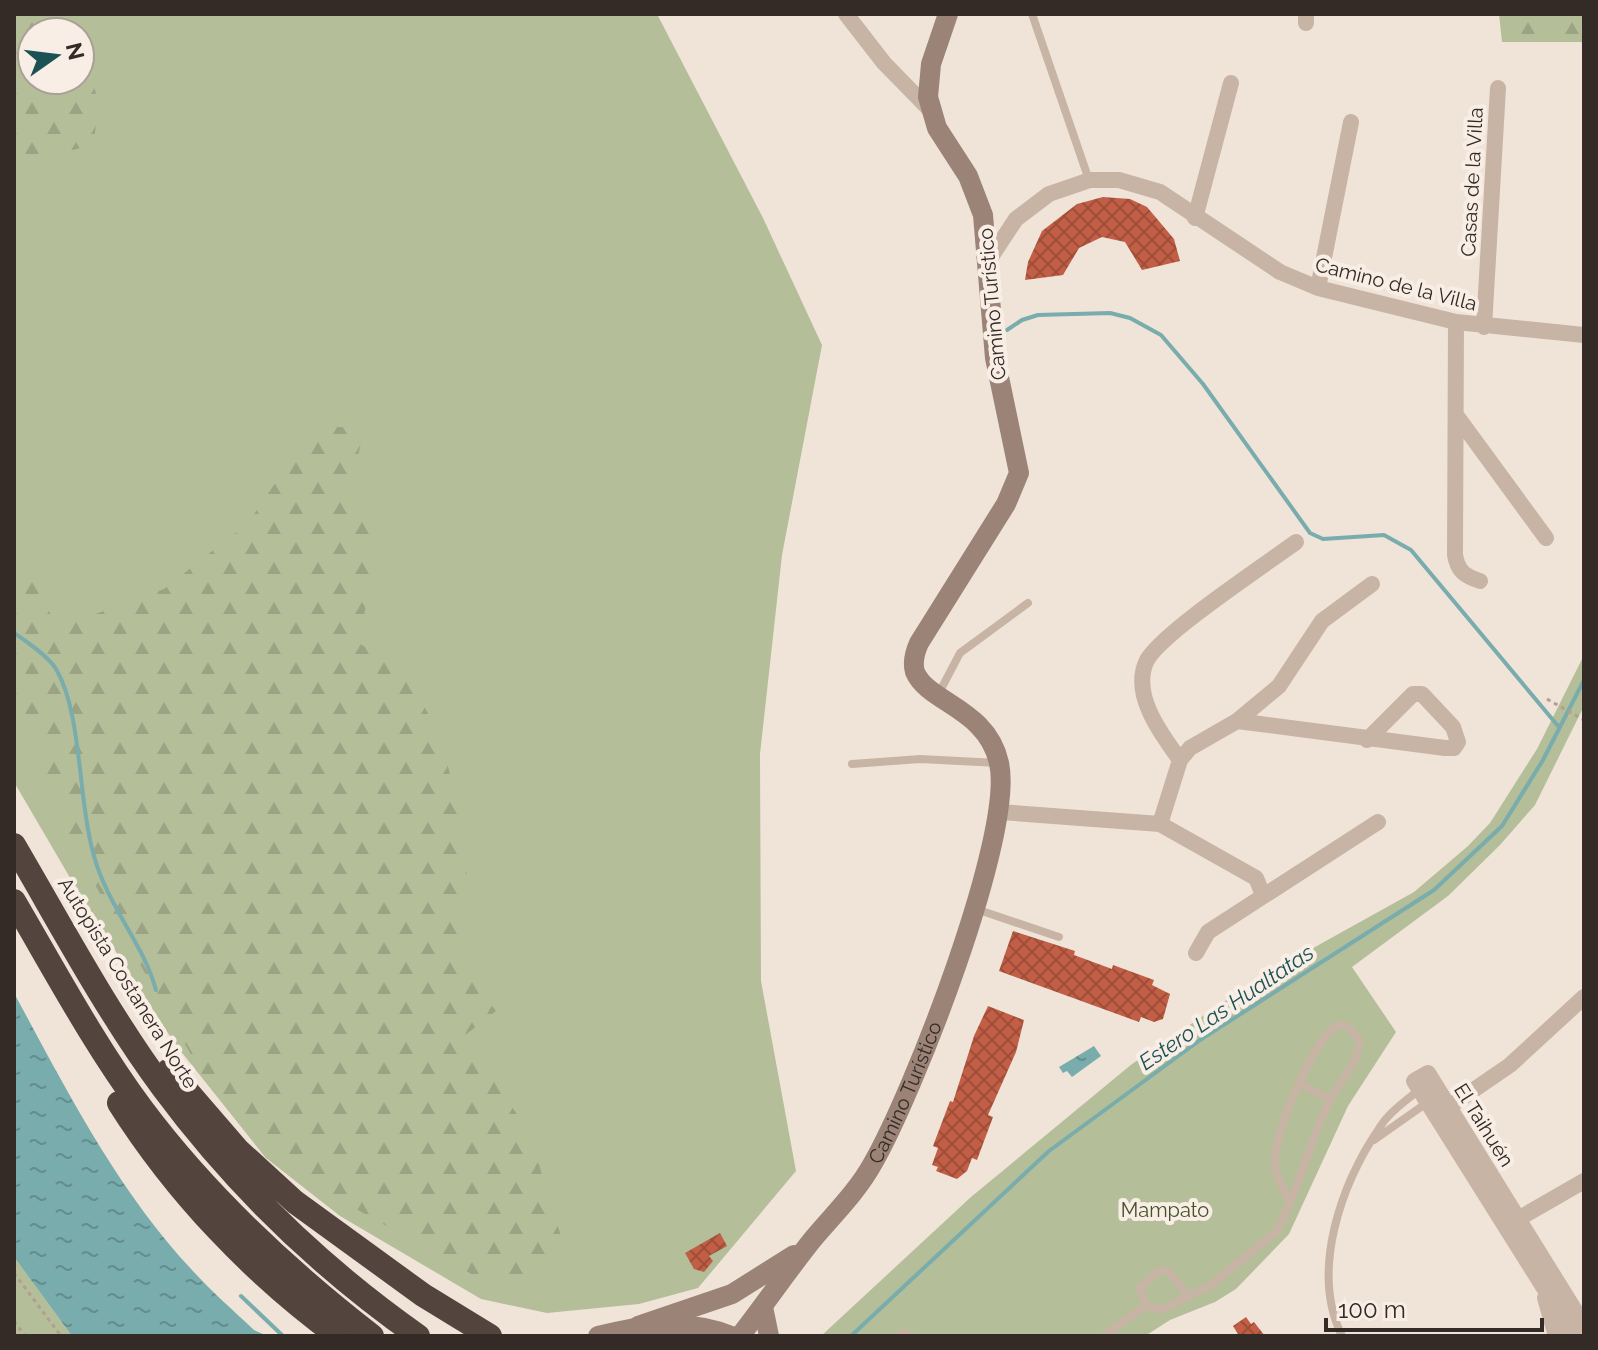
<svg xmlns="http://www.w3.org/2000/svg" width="1598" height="1350" viewBox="0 0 1598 1350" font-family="Raleway,sans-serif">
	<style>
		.green { fill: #b4be99; fill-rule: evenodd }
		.forest { fill: url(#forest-firs); fill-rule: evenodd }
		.water { fill: url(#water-ripples) }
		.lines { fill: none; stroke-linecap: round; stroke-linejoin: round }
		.stream { stroke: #79acac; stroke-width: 4 }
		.building { fill: url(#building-cross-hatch) }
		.path { stroke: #b39e90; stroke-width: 3; stroke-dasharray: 4 4; stroke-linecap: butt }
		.lane { stroke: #c8b4a5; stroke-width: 8 }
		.street { stroke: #c8b4a5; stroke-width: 16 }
		.secondary { stroke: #9b8377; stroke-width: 20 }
		.highway { stroke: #54443e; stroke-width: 24 }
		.labels { text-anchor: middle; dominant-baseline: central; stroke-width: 8; stroke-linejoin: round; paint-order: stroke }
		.street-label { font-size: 20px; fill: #342a26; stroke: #f8eee5 }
		.park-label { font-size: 20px; fill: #45512b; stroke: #f8eee5 }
		.water-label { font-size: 22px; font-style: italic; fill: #1d5254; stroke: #f8eee5 }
	</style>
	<defs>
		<pattern id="forest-firs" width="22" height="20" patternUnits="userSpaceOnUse" patternTransform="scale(2)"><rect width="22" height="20" fill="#b4be99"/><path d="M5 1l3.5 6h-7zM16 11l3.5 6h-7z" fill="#9ba384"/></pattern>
		<pattern id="water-ripples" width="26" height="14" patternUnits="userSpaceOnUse" patternTransform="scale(2)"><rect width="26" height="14" fill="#79acac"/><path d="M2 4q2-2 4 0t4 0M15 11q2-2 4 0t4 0" fill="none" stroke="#648c8c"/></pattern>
		<pattern id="building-cross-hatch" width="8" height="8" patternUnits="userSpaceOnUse" patternTransform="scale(2)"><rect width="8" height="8" fill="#c25e45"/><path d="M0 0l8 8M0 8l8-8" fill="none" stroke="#9e4e39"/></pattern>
	</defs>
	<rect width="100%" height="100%" fill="#f0e4d9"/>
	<path class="green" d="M14,14H657L763,218L822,345L782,555L760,754L761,981L796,1171L698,1288L639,1304L547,1313L481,1299L340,1216L266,1158L175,1044L86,905L14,782ZM32,32H80V80H32Z
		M1584,655V706L1535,805L1500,845L1448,896L1352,967L1396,1032L1348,1106L1289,1234L1236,1289L1215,1302L1170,1320L1145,1336H821L971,1197L1132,1064L1259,978L1414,892L1468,846L1490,823L1537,749Z
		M14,1257L72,1336H14Z"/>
	<path class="forest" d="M14,14H76L99,106L93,145L14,164ZM32,32H80V80H32Z
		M1499,14H1584V42H1502Z
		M315,425L364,429L347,505L381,524L359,643L406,674L440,735L469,850L457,959L496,1011L464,1036L529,1132L567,1256L515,1280L473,1275L266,1158L207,1083L71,842L29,723L14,710V578L32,576L57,628L164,589L248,523Z"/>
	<path class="water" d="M14,993C66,1089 117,1190 192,1270C211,1291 233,1310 254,1330L267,1336H72L14,1257Z
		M1094,1046L1101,1056L1072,1077L1067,1071L1063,1073L1059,1067Z"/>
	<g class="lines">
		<path class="stream" d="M1007,330L1022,320L1038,315L1110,313L1130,318L1161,335L1203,384L1310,533L1323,539L1384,535L1411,550L1558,726
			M14,633C27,642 48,656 56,669C85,718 76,815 100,874C115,914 144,947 156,990
			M241,1296L283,1336
			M851,1336L1049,1151L1200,1040L1434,890L1502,826L1543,760L1584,680"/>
	</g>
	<path class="building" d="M1103,197L1130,199L1147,207L1174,239L1180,261L1142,270L1125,242L1102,237L1079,248L1063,275L1025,280L1028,262L1042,231L1077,204Z
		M1013,931L1075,951L1074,955L1112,969L1113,965L1154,980L1152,985L1170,994L1163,1019L1154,1022L1141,1017L1139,1022L999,971Z
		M988,1006L1024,1020L1016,1052L988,1115L993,1117L977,1160L972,1158L967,1171L957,1179L936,1171L938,1167L932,1165L938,1148L933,1146L950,1101L953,1102L974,1036Z
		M720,1233L727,1246L709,1256L713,1261L704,1272L694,1269L685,1253Z
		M1246,1317L1251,1324L1254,1322L1265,1336H1236L1238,1334L1233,1326Z"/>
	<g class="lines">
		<path class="path" d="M1547,699L1584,720
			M14,1273L61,1336
			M14,1321L25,1336"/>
		<path class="lane" d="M1032,14L1089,180
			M939,693L960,653L1028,603
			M852,764L920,759L998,763
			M976,909L1059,937
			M1300,1084L1330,1099
			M1374,1140L1428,1102
			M1146,1305L1160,1310L1208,1287L1276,1232C1299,1191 1308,1143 1330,1100C1339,1082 1360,1062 1359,1040L1348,1026L1337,1025C1312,1042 1276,1129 1275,1160C1274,1174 1283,1188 1289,1201
			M898,1336L904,1333L913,1336
			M1104,1336L1146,1305L1140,1288L1158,1271H1168L1188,1296
			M1342,1336C1310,1271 1341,1184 1380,1127C1389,1112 1407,1100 1420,1089"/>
		<path class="street" d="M846,14L884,63L930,110
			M1306,14V23
			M1195,218L1231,83
			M989,260L1016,219L1049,194L1090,180H1119L1160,192L1280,272L1318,288L1456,322L1584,335
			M1318,288L1351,122
			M1456,322L1455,555C1458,572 1465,576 1480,581
			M1484,327L1498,88
			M1456,415L1546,538
			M1237,721L1445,748H1454L1458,742L1453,727L1422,694H1413L1367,740
			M1180,760C1162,735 1130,694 1147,660C1163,632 1265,565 1296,542
			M1000,812L1160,824L1256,878L1263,895
			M1160,824L1180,760L1190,748L1237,721L1279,686L1322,621L1372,584
			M1196,953L1208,932L1378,822
			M1443,1111L1510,1065L1584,997
			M1511,1223L1584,1181
			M1545,1298L1556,1336
			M1574,1336L1414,1081L1428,1073L1584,1325"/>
		<g class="secondary">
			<path d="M763,1307L769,1336"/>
			<path d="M638,1326L732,1294L794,1255"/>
			<path d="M598,1336C641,1325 688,1318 731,1336"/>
			<path id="s1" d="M740,1336C765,1304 788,1270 813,1239C834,1214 857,1192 873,1163C912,1096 1015,834 999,763C987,708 928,703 915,672C912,662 915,652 919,643L1006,504L1019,473L995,358L983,215L968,176L937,128L928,97L931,64L948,14"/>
		</g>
		<path class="highway" d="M14,845C62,927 107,1012 163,1088C234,1184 320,1267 418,1336
			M14,901C55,971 94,1044 142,1109C207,1196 287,1270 372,1336
			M169,1070L238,1150L295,1202L423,1295L490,1336
			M119,1103C176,1193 252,1273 338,1336"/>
	</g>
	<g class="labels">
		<g class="street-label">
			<text transform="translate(1472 182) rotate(-87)">Casas de la Villa</text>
			<text transform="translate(1396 284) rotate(14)">Camino de la Villa</text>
			<text transform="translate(992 304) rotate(-95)">Camino Turístico</text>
			<text transform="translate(128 983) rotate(58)">Autopista Costanera Norte</text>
			<text stroke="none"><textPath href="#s1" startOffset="296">Camino Turístico</textPath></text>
			<text transform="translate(1484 1125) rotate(58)">El Taihuén</text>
		</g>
		<g class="park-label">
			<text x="1165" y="1210">Mampato</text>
		</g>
		<g class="water-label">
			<text transform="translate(1226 1007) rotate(-34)">Estero Las Hualtatas</text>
		</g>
	</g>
	<rect width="1598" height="1350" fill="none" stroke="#342a26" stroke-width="32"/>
	<g transform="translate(56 56) rotate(76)"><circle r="38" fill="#f8eee5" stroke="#aaa099" stroke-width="2"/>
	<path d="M0-6L14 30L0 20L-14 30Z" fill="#1d5254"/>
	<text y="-12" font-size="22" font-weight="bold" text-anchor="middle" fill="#342a26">N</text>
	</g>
	<path d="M1326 1318v12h216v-12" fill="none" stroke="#342a26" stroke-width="4"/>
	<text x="1338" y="1318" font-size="24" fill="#342a26" stroke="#f8eee5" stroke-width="6" paint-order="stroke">100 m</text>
</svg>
